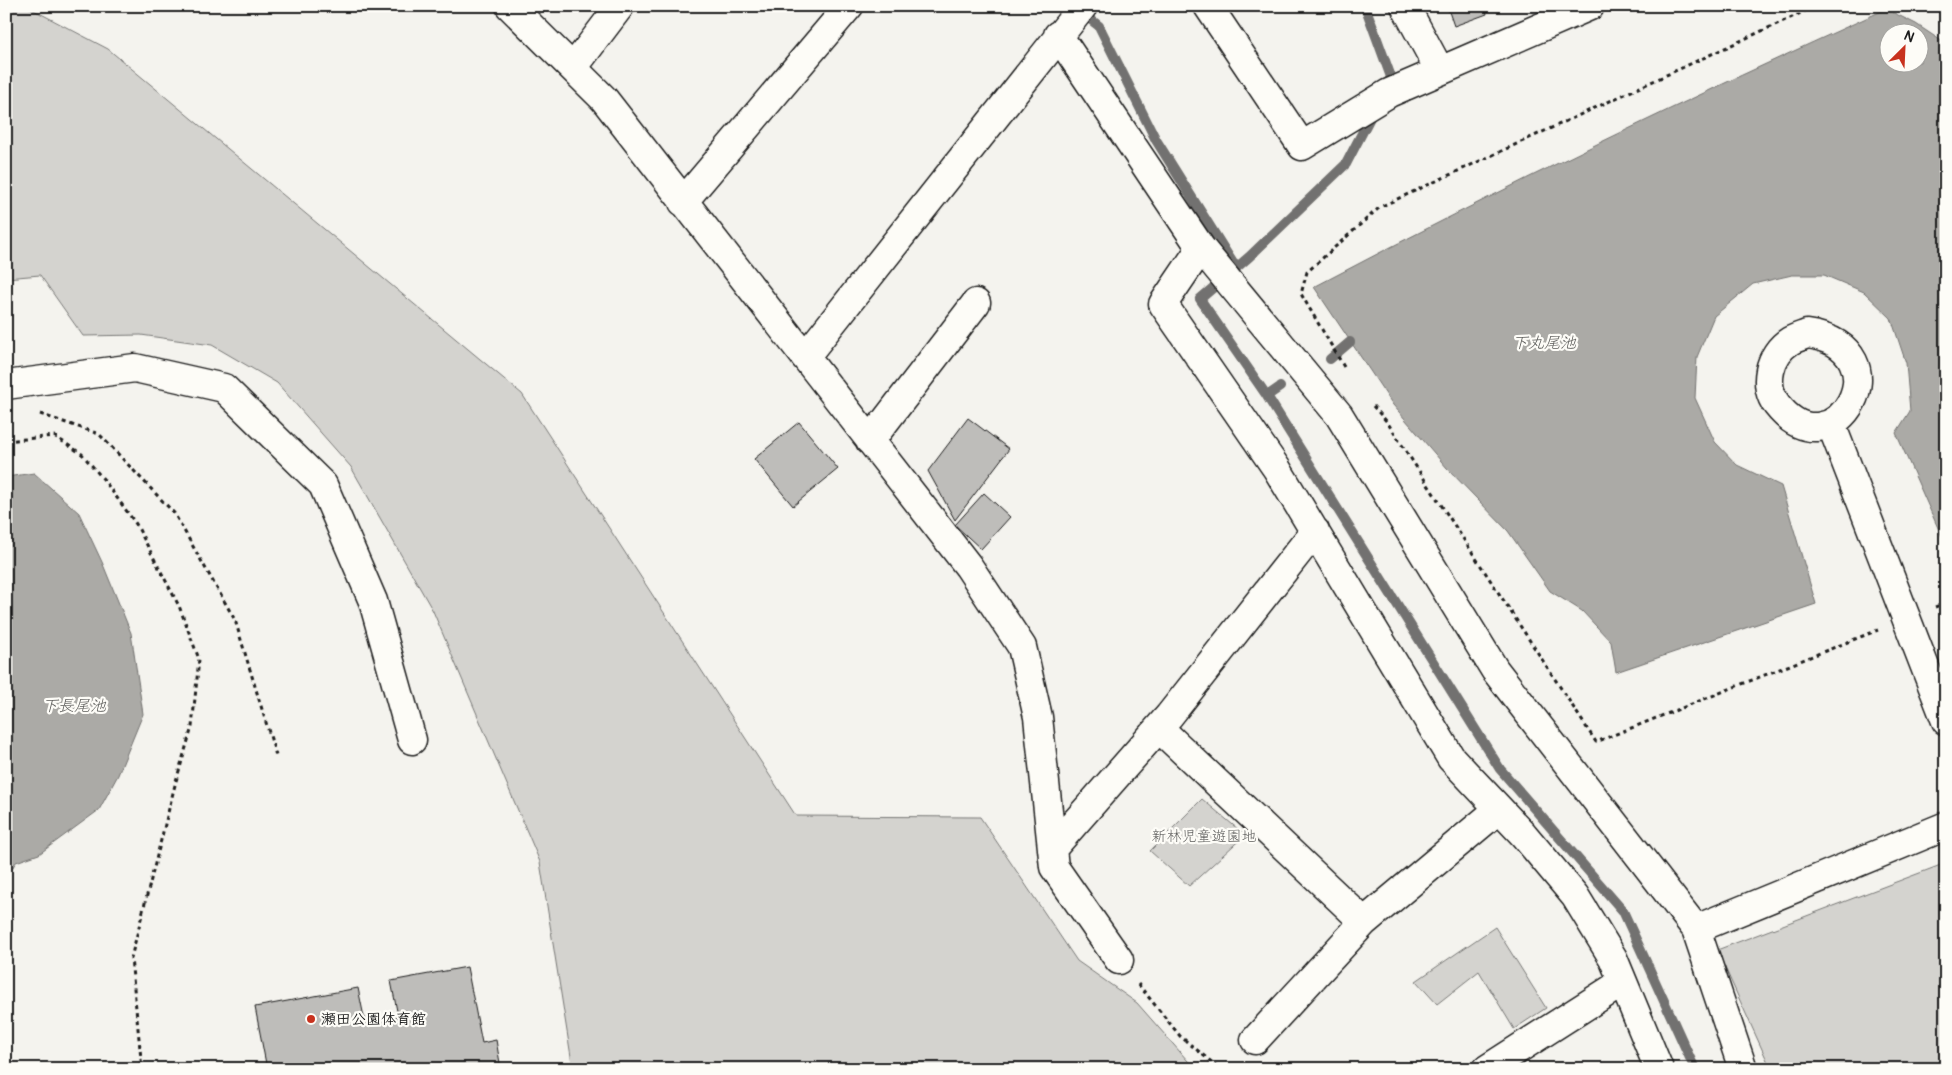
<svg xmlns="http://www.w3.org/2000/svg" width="1952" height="1075" viewBox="0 0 1952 1075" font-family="Pangolin,'Klee One',sans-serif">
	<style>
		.green { fill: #d4d3cf; stroke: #787876 }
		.water { fill: #abaaa6; stroke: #72716f; fill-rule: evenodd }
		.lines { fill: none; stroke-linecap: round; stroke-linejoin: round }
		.stream { stroke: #72716f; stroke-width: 10 }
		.building { fill: #bebdba; stroke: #1c1c1c }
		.minor-casing { stroke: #1c1c1c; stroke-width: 31 }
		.path { stroke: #1c1c1c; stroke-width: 3; stroke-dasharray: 4 4; stroke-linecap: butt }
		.minor { stroke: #fdfcf7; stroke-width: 28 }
		.poi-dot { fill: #c8321e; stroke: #fdfcf7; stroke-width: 2 }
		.labels { text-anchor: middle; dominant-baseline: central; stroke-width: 4.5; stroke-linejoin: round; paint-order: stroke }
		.park-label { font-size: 15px; fill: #5c5c5b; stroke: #fdfcf7 }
		.poi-label { font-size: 15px; font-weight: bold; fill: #1c1c1c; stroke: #fdfcf7; text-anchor: start }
		.water-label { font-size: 16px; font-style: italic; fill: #5c5c5a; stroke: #fdfcf7 }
	</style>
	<rect width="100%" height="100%" fill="#f4f3ee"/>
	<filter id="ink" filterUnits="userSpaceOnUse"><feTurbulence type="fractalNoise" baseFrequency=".02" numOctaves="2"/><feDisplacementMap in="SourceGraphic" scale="10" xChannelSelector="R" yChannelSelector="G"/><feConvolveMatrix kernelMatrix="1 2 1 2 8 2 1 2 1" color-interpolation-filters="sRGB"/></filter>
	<g filter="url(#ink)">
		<path class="green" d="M6,6H26L108,49L522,394L796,816L980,817L1077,961L1137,1003L1195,1069H573L540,862L433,611L351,467L277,383L212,345L141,335L83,336L40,275L6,278Z
			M1202,799L1245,835L1189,886L1150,851Z
			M1946,863V1069H1771L1717,950Z
			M1495,927L1546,1008L1514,1029L1479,971L1437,1004L1416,981Z"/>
		<path class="water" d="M1886,9L1916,24L1946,44V546L1896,433L1910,411L1906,363L1891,318L1864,292L1824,275H1792L1753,284L1714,316L1697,357L1695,398L1715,442L1737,465L1781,486L1816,604L1616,672L1611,642L1582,611L1550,591L1508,531L1447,468L1393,405L1314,287C1502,188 1693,96 1886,9ZM1890,32H1920V62H1890Z
			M34,473L79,513L102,562L131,633L143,714L118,775L99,810L39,854L16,862L6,878V477Z"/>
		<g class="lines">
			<path class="stream" d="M1365,6L1391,77L1384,90
				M1081,12L1099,26L1156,140L1236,268
				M1373,112L1346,164L1249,257L1200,299L1267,396L1500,769L1623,911L1695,1069
				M1330,359L1350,342
				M1267,396L1280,387"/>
		</g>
		<path class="building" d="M1447,6H1485L1487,14L1454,26Z
			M968,418L1009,449L955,520L928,471Z
			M799,422L838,469L793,506L754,459Z
			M984,493L1010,517L981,549L955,525Z
			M467,967L482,1043L496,1040L501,1069H267L255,1007L358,988L365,1022L398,1016L391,981Z"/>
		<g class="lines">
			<g class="minor-casing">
				<path id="minor" d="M510,6L604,99L969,567L1022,647L1038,717L1054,867L1119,960
					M1208,6L1302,146L1389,93L1440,71
					M1405,6L1440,71L1590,6
					M1058,35L1201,248L1163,304L1277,469L1451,758L1523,834L1575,896L1613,958L1659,1069
					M573,68L620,6
					M683,202L849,6
					M1201,248L1339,415L1495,670L1696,929L1743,1069
					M1807,334C1908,348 1834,478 1777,405C1762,386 1769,354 1790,341C1795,338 1802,336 1807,334Z
					M805,357L1083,6
					M6,385L135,368L224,388L323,485L373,601L412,740
					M1831,424L1946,721
					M870,441L976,303
					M1159,728L1364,922L1499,809
					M1052,849L1169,716L1315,531
					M1696,929L1946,826
					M1255,1040L1364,922
					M1487,1069L1623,982"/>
			</g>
			<path class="path" d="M1344,367L1301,294L1307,272L1380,207L1816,6
				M1373,406L1387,422L1596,742L1878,630
				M40,414L99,434L174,513L235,620L277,759
				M6,441L54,436L82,454L104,480L136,524L179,606L199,659L192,727L176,781L131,958L142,1069
				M1935,607L1946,603
				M1138,984L1180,1036L1220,1069
				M1924,1069L1946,1060"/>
			<use href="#minor" class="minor"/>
		</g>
	</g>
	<circle class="poi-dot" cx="311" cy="1019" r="5"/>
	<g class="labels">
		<g class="park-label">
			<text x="1204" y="836">新林児童遊園地</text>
		</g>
		<g class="poi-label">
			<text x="321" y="1019">瀬田公園体育館</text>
		</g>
		<g class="water-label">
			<text x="1544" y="343">下丸尾池</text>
			<text x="74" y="706">下長尾池</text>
		</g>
	</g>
	<rect width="1952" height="1075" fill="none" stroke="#fdfcf7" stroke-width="25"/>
	<rect x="12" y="12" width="1927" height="1050" fill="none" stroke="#1c1c1c" stroke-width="2" filter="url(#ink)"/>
	<g transform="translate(1904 48) rotate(24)"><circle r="24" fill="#fdfcf7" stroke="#a3a29f"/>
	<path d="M0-4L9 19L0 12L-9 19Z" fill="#c8321e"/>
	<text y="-8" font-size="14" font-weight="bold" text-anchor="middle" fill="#1c1c1c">N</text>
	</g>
</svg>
